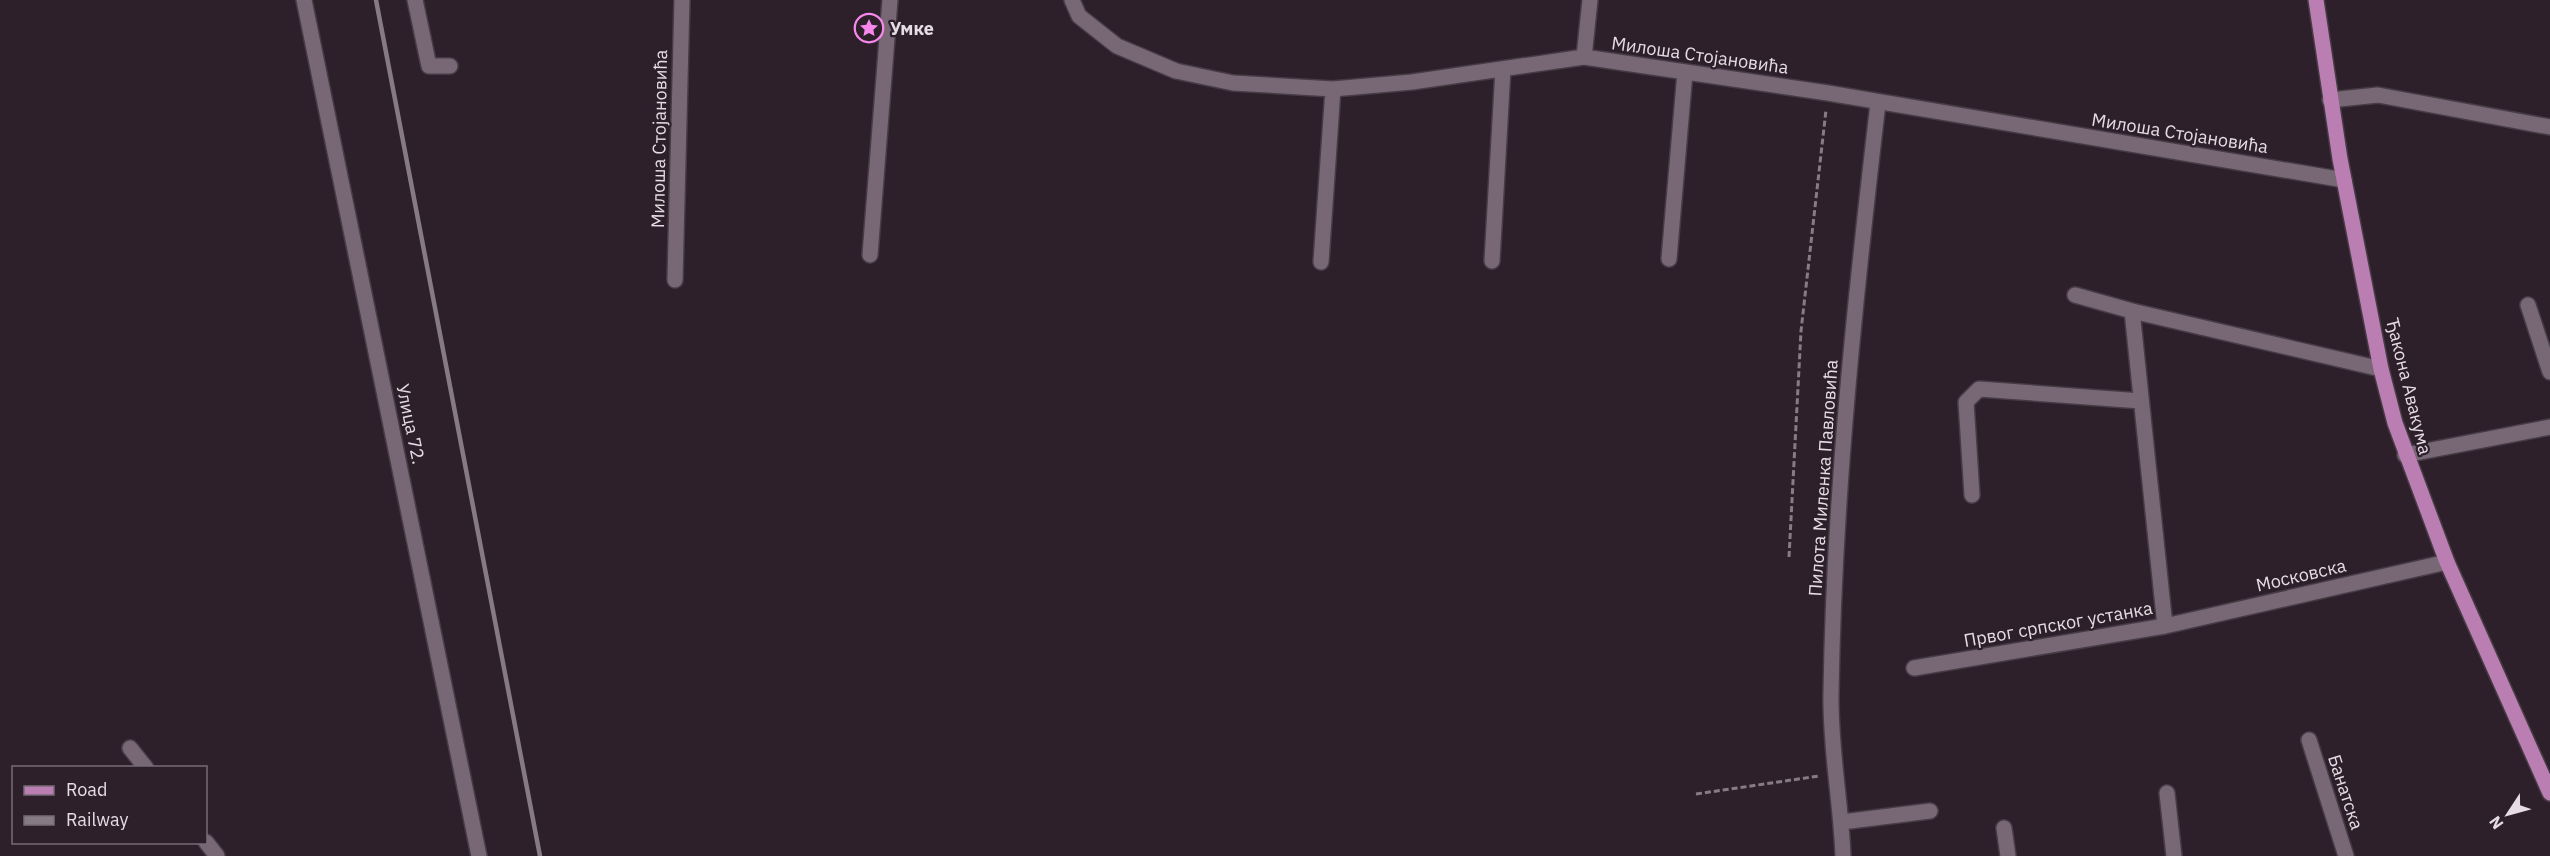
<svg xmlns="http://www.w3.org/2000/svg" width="2550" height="856" viewBox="0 0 2550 856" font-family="'IBM Plex Sans',sans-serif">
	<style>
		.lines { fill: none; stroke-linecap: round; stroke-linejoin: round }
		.minor-casing { stroke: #473c45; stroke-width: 18 }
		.major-casing { stroke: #473c45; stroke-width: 18 }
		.path { stroke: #877c85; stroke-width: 3; stroke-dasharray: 6 3; stroke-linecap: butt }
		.minor { stroke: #786875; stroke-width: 15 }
		.major { stroke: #bb7eb3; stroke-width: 15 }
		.rail { stroke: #867b84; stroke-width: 4.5 }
		.labels { text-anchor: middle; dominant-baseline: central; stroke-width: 4.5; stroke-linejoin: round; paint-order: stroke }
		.poi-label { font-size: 18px; font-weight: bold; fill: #e6dde4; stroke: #2d202b; text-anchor: start }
		.street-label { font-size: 18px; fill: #e6dde4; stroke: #2d202b }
	</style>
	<rect width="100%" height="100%" fill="#2d202b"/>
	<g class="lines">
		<g class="minor-casing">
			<path id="minor" d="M304,0L479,856
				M415,0L429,66H450
				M1072,0L1079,16L1117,46L1176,71L1233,83L1333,89L1412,82L1584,57L1828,93L2344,180
				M1584,57L1590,0
				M2330,100L2378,95L2550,127
				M870,255L890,0
				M1669,259L1685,72
				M1492,261L1503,69
				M1321,262L1333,89
				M675,280L682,0
				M2075,295L2132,311
				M2528,305L2550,372
				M2405,455L2550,427
				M1972,495L1966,402L1979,389L2141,401
				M2165,626L2132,311L2381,369
				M1914,668L2165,626L2447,562
				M2309,740L2346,856
				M130,748L146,768
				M2167,793L2174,856
				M1842,822L1930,811
				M2004,828L2008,856
				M206,842L217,856
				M1843,856C1841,802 1830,748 1831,694C1834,496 1855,299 1878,103"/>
		</g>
		<g class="major-casing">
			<path id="major" d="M2316,0L2340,159L2381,369L2395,423L2447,562L2550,793"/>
		</g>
		<path class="path" d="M1789,557L1801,331L1826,110
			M1696,794L1819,776"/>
		<use href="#minor" class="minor"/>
		<use href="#major" class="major"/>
		<path class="rail" d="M376,0L540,856"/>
	</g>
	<defs>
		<g id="sight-ring" transform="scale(1.5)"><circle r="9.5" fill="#2d202b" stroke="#f788eb" stroke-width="1.5"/><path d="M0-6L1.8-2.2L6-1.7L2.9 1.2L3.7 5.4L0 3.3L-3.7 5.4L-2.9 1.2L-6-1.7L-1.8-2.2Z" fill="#f788eb"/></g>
	</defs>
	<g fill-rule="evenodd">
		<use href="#sight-ring" x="869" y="28"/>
	</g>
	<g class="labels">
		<g class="poi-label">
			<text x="890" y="28">Умке</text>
		</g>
		<g class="street-label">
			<text transform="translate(1700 55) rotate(8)">Милоша Стојановића</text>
			<text transform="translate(2180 133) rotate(9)">Милоша Стојановића</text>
			<text transform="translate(659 139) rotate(-89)">Милоша Стојановића</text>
			<text transform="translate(2409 386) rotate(76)">Ђакона Авакума</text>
			<text transform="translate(411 424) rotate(78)">Улица 72.</text>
			<text transform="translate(1823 478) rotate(-86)">Пилота Миленка Павловића</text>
			<text transform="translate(2301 575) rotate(-13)">Московска</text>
			<text transform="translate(2058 624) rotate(-10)">Првог српског устанка</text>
			<text transform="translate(2346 792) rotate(72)">Банатска</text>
		</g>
	</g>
	<rect x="12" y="766" width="195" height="78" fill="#2d202b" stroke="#776c75" stroke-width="1.5"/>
	<rect x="24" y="786" width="30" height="9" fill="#bb7eb3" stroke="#776c75" stroke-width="1.5"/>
	<text x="66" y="796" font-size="18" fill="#e6dde4">Road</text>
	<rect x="24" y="816" width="30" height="9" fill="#867b84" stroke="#776c75" stroke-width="1.5"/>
	<text x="66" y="826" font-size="18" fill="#e6dde4">Railway</text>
	<g transform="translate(2508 814) rotate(234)" stroke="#2d202b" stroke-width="4.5" paint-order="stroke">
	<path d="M0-4.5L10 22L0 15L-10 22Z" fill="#e6dde4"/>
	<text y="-9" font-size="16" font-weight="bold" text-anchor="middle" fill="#e6dde4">N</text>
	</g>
</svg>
